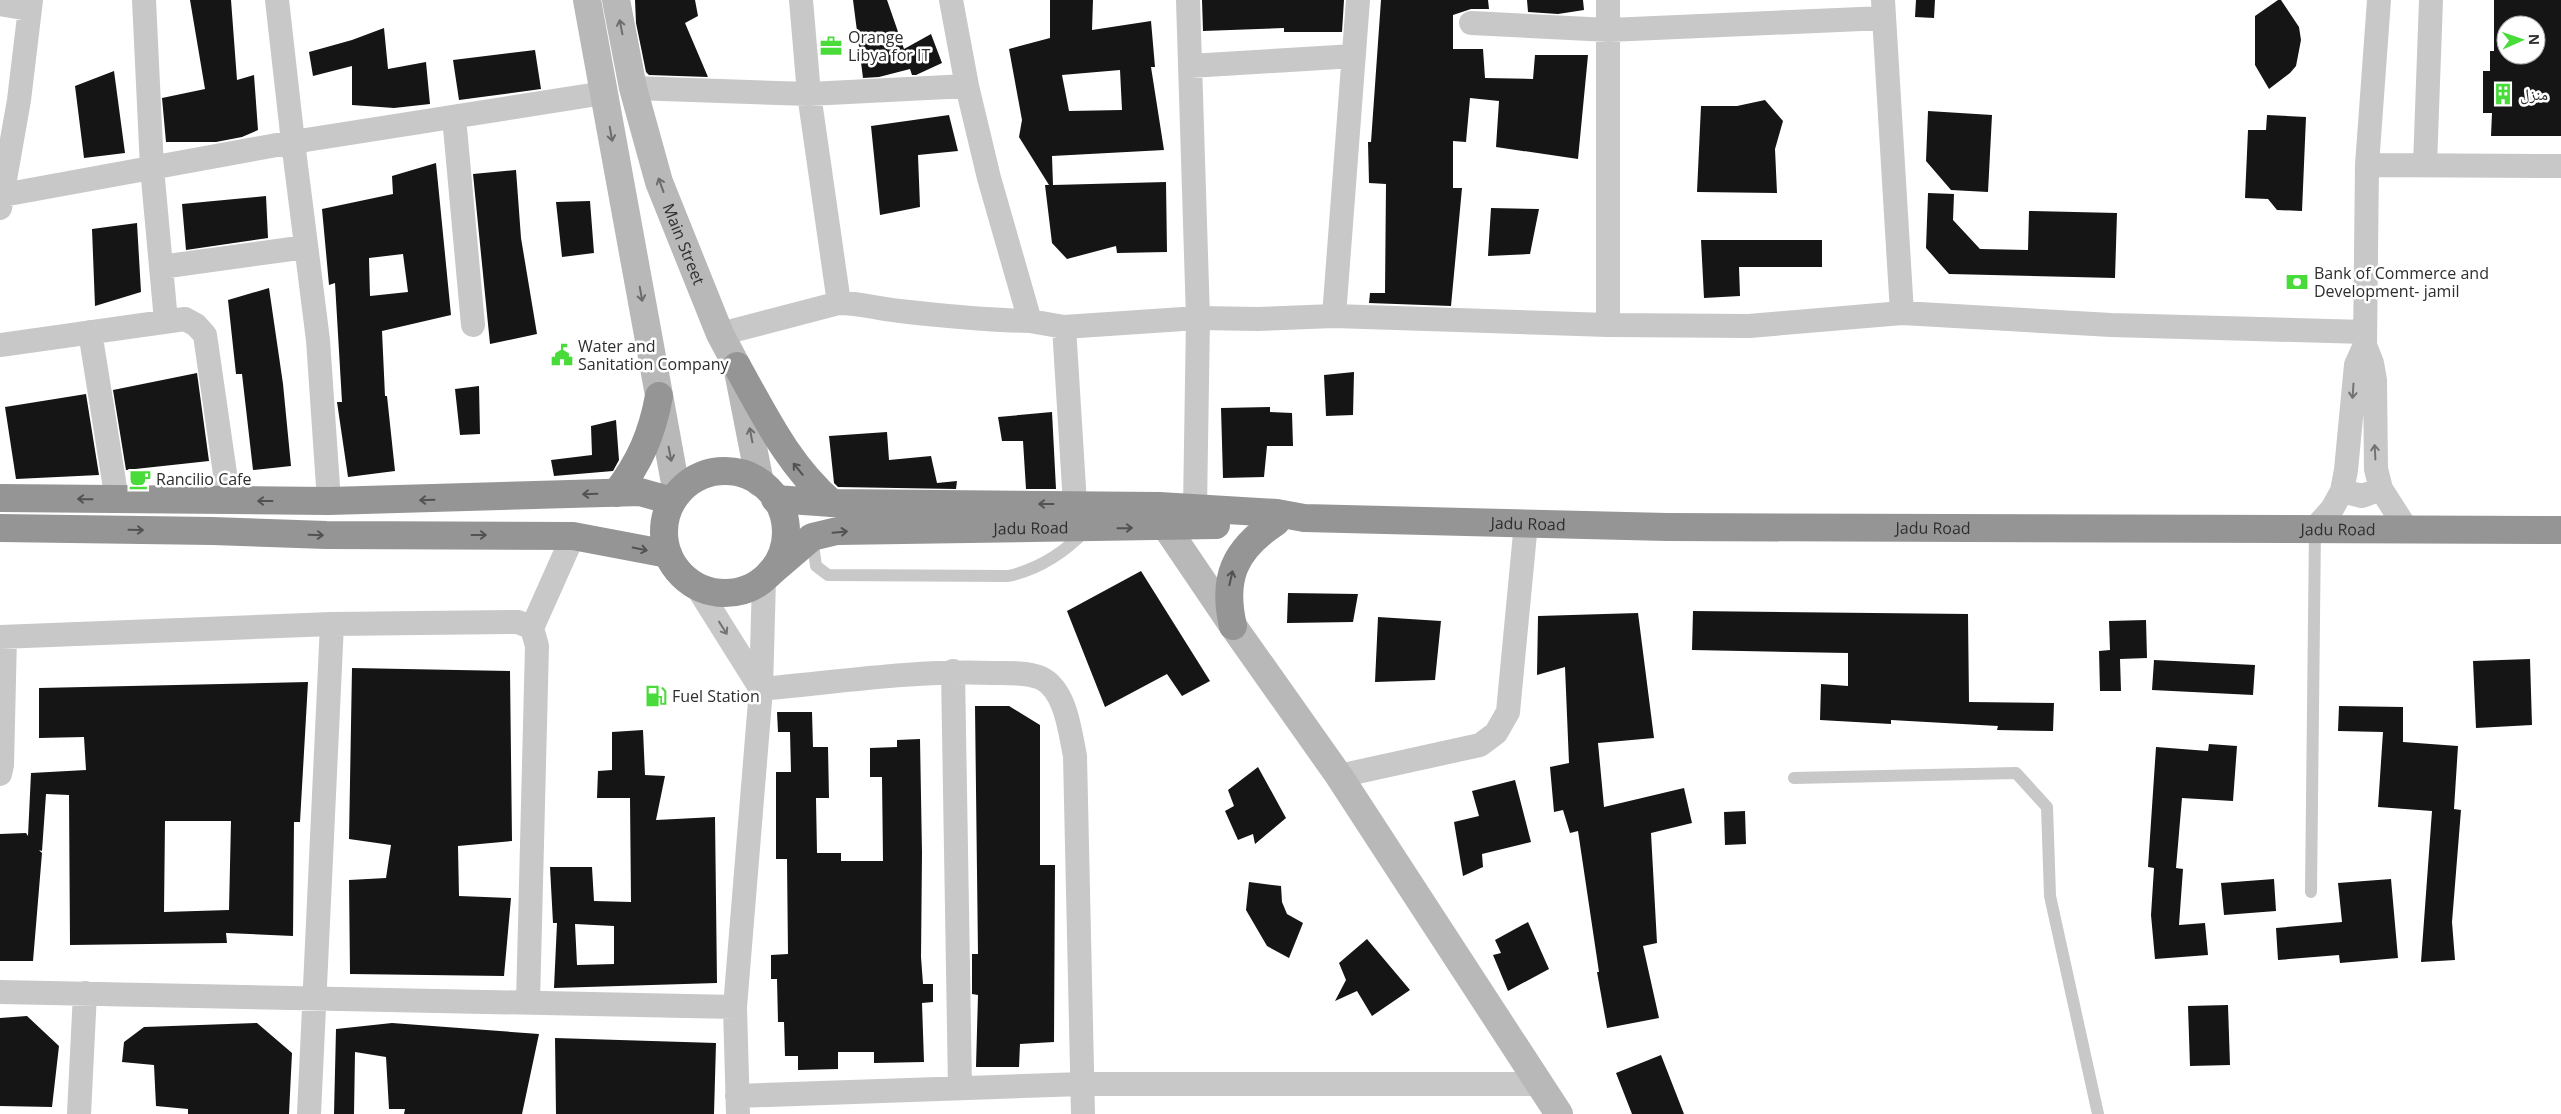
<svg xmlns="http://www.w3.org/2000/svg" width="2561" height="1114" viewBox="0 0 2561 1114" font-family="'Open Sans','Noto Naskh Arabic',sans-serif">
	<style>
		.building { fill: #151515; fill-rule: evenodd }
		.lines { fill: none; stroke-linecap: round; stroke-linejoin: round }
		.lane { stroke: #c8c8c8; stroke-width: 12 }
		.street { stroke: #c8c8c8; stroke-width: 24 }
		.secondary { stroke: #b8b8b8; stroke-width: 28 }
		.highway { stroke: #959595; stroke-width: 28 }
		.oneway { stroke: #6c6c6c }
		.oneway2 { stroke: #737373 }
		.oneway3 { stroke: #525252 }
		.labels { text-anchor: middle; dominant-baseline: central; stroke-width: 5; stroke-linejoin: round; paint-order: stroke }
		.poi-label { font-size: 16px; fill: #2e2e2e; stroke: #fff; text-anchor: start }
		.street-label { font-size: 16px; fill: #2e2e2e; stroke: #fff }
	</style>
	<rect width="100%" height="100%" fill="#fff"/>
	<path class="building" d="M190,0H231L237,80L254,75L258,130L242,137L216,142H166L162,98L205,89Z
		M635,0H695L698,16L685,23L708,77L649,75L646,72L636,23Z
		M853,0H887L904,49L931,34L942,63L916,75H912L910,69L879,77L863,78Z
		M1050,0H1093L1092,30L1151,21L1155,67H1151L1164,150L1052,156L1053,185L1166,182L1167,252L1117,253L1116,246L1067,259L1052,243L1045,185H1049L1019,137L1022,120L1009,49L1050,38ZM1120,70L1122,110L1069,111L1062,75Z
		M1202,0H1344L1342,32H1284V28L1203,31Z
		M1381,0H1488L1489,9H1471L1453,15V49H1483L1485,78L1533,79L1535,55H1588L1578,159L1496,147L1499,101L1470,98L1466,142L1453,141V188H1462L1451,306L1369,303L1370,293H1385L1386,184L1369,183L1368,142H1371Z
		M1527,0H1583L1584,10L1558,14L1528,12Z
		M1916,0H1935L1934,18L1915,17Z
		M2278,0H2281L2299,27L2301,40L2296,66L2290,73L2269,89L2255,65V16Z
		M2494,0H2561V136H2491L2492,113H2483V71H2490V51H2494ZM2506,25H2536V55H2506Z
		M384,28L388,69L426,62L430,104L394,108L352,105V66L313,76L309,52L352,40Z
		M535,50L541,89L459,100L453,60Z
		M114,71L125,153L84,158L75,86Z
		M1765,100L1783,121L1775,149L1777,193L1697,192L1701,106H1737Z
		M1928,111L1992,115L1988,192L1951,190L1926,161Z
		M949,115L958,151L918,155L920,207L880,215L871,126Z
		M2267,115L2306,117L2302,211L2277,210L2268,199L2245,198L2248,130H2266Z
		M436,163L451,315L382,331L385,396H387L395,471L348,477L337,402H342L335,283L329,285L322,209L393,194L392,176ZM403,254L408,292L370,296L369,258Z
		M516,170L521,238L537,334L490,344L473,174Z
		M1928,193L1954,194L1953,220L1980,249L2028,250L2029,211L2117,213L2115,278L1949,274L1926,248Z
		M266,196L268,238L186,250L182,204Z
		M590,201L594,253L562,257L556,202Z
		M1491,208L1539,209L1530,254L1488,256Z
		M137,223L141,292L95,306L92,229Z
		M1701,240H1822V267H1739L1740,296L1704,298Z
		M269,288L283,384L291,466L253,470L242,374H236L228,300Z
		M1354,372L1353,415L1326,416L1324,375Z
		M197,373L209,461L126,470L113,390Z
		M479,386L480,434L460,435L455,389Z
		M86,394L99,475L16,479L5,407Z
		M1270,407V412L1292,413L1293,446H1267L1264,477L1223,478L1221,408Z
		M1052,412L1056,489H1026L1023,441H1002L998,417Z
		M616,420L619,460L613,471L554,476L551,460L592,455L591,426Z
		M887,432L889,460L931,456L937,483L957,481L956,489L838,487L834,483L829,436Z
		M1141,571L1210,681L1182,696L1167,674L1105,707L1067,611Z
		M1288,593L1358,594L1353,622L1287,623Z
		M1693,611L1968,614L1969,702L2054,703L2053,731L1997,730L1998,726L1891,720V724L1820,720L1821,684L1848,686V653L1692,650Z
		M1638,613L1654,738L1598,743L1604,807L1684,788L1692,823L1651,833L1657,943L1643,946L1659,1018L1607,1028L1597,972H1599L1578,831L1570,833L1563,810L1554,812L1550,767L1569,763L1565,667L1537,675L1538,616Z
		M1378,617L1441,621L1435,680L1375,682Z
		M2146,620L2147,658L2120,659L2121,691H2100L2099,651L2110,650L2109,621Z
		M2530,659L2532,725L2476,728L2473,661Z
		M2154,660L2255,665L2253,695L2152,690Z
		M352,668L510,671L512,841L458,846L459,896L511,898L504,976L350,974L349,880L386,878L391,845L349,839Z
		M308,682L300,822H294L293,936L226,933L227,943L70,945L69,795L46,794L42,851L39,850L42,853L33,961H0V834L26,833L28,836L31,773L86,770L84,737L39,738V688ZM165,821H231L229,910L164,912Z
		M975,706H1009L1040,725V865H1055L1054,1042L1020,1044L1019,1067H976L978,995L972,994V954H978Z
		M2339,706L2403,707V742L2458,746L2454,809L2461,810L2452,922L2455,960L2421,962L2432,811L2378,807L2383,732L2338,731Z
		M777,712H812L813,747H828L829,798H816L817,853H841V861H883L882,777H870V748L897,747V740L920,739L922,853L921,957L923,984H933V1002L922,1003L924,1062L874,1063V1052H838V1069L798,1070V1056H785L784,1022H778L777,979H771V955L788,954L787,859H776V772H791L790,732H778Z
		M643,730L645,775L665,776L656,820L715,817L717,983L554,988L557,923H553L550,867H592L594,901L631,902L630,798H597L598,771L612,770V732ZM575,924L614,926V964L577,965Z
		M2209,744L2237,746L2233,801L2182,798L2176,868L2183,869L2179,925L2205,923L2208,955L2155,959L2151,915L2154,868L2148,867L2156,747L2208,751Z
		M1258,767L1286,818L1255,844L1253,834L1238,840L1225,811L1234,806L1228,790Z
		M1515,780L1531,842L1482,854L1483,867L1463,876L1454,822L1479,816L1472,791Z
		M1745,811L1746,844L1725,845L1724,812Z
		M2274,879L2276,911L2224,915L2221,883Z
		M2391,879L2398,958L2340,963L2339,955L2278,960L2276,928L2342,922L2338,883Z
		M1249,882L1281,886L1282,902L1287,914L1303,923L1289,958L1267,946L1246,910Z
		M1528,922L1549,969L1508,991L1493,955L1501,953L1495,940Z
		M1367,939L1410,990L1372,1016L1357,991L1335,1001L1346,980L1339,963Z
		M2228,1005L2230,1065L2190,1066L2188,1006Z
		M27,1016L59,1046L52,1107L0,1106V1018Z
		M257,1023L292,1053L289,1114H188V1109L156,1106L154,1065L122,1062L124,1042L144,1027Z
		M392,1023L539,1034L522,1114H404L405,1109H389L386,1057L355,1052L354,1114H334L336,1029Z
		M555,1038L716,1043L714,1114H556Z
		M1661,1055L1684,1114H1632L1616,1073Z"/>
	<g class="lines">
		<path class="lane" d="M812,537L816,566L828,575L1008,576C1040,569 1064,553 1086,530
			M1794,778L2016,773L2047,807L2050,896L2098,1114
			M2311,892L2315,528"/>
		<path class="street" d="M144,0L152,168L166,321
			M277,0L293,142L318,340L329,501
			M801,0L809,94L839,303C860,303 879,309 900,311C943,316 986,320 1030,321
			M951,0L967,86L989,178L1030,321L1064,327L1198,318L1258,319L1334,316L1608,325L1749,326L1902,313L2111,325L2365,332
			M1188,0L1198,318L1195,508
			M1883,0L1902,313
			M2379,0L2367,165L2365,345L2372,363L2375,380L2376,469L2381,489L2406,528
			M0,4L29,9
			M1471,23L1609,30L1884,18
			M1190,66L1354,56
			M633,88L809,94L967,86
			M454,117L473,325
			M2367,165L2561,166
			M2425,165L2431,0
			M3,195L293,142L604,93
			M0,208L19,100L31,0
			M161,267L306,247
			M1334,316L1358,0
			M1608,325V0
			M1064,327L1075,504
			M90,332L117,500
			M720,334L839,303
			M0,345L185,319L196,325L205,335L229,501
			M2342,491L2362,496L2381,489
			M2315,528L2332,509L2342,491L2346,470L2356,365L2365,345
			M697,587L761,689
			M0,637L332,624L518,622L532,628
			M953,671L960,1088
			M761,689C838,682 915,670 992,673C1007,673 1027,672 1041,678C1066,690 1070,732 1075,756L1083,1114
			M0,774L2,765L5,637
			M1339,776L1480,745L1496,733L1508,712L1526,523
			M0,992L735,1007
			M528,1002L537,646L532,628L573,536
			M737,1096L1082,1084H1538
			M79,1114L85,993
			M309,1114L332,624
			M738,1114L735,1007L761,689L764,579"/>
		<g class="secondary">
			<path d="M587,0L677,494"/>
			<path id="s1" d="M616,0L633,88L659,182L720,334L737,366L760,483"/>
			<path d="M1159,506L1166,527L1233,626L1339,776L1559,1114"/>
		</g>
		<g class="highway">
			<path d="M737,366C765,416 788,465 832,503"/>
			<circle cx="725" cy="532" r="61"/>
			<path d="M616,493C640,462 652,434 659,396"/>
			<path d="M0,498L329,501L640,492L672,501"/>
			<path id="s2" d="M775,499L832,503L1159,506L1277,513L1304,518L1667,527L2561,530"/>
			<path d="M0,528L212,531L326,535L573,536L668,554"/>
			<path id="s3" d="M770,573L812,537L837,531L1216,525"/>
			<path d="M1233,626C1222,578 1234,550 1276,522"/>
		</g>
	</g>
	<defs><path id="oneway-shaft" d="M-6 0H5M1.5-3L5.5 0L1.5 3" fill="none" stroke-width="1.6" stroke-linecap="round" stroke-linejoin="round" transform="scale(1.25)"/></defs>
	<g class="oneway">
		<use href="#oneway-shaft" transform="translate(621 27) rotate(-101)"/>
		<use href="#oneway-shaft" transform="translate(611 134) rotate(80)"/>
		<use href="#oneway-shaft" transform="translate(661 185) rotate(-110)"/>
		<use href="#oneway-shaft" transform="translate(641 294) rotate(80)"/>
		<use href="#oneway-shaft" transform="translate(751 435) rotate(-101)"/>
		<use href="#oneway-shaft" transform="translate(670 454) rotate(79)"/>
	</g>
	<g class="oneway2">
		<use href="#oneway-shaft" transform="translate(2353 391) rotate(94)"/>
		<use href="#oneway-shaft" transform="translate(2375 452) rotate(-93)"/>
		<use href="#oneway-shaft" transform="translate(723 628) rotate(58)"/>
	</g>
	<g class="oneway3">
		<use href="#oneway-shaft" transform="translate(798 469) rotate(-129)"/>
		<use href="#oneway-shaft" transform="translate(590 494) rotate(178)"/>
		<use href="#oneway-shaft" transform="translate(85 499) rotate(-179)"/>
		<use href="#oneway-shaft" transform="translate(427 500) rotate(178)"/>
		<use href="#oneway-shaft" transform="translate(265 501) rotate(-180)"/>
		<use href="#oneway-shaft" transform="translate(1046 504) rotate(-180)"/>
		<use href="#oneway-shaft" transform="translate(1125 528) rotate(-1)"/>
		<use href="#oneway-shaft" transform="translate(136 530) rotate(1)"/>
		<use href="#oneway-shaft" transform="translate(840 532) rotate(-5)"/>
		<use href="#oneway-shaft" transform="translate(316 535) rotate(2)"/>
		<use href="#oneway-shaft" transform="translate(479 535)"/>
		<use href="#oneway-shaft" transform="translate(640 549) rotate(11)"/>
		<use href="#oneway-shaft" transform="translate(1231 578) rotate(-77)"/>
	</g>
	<defs>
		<g id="office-bare" transform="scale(1.725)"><path d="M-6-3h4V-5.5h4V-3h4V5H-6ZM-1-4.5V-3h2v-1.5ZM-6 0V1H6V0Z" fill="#48db39" stroke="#fff" stroke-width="2.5" paint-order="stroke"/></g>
		<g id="building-bare" transform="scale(1.725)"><path d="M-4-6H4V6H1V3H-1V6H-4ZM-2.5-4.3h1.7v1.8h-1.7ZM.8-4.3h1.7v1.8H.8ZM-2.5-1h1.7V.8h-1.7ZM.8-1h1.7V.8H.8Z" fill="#48db39" stroke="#fff" stroke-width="2.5" paint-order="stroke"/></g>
		<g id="bank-bare" transform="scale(1.725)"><path d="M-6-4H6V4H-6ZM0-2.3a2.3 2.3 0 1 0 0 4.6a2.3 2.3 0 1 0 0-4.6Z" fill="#48db39" stroke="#fff" stroke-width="2.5" paint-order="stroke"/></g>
		<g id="civic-bare" transform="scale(1.725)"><path d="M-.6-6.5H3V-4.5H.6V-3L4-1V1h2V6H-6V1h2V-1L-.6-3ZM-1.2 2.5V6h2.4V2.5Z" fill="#48db39" stroke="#fff" stroke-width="2.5" paint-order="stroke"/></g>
		<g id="cafe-bare" transform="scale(1.725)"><path d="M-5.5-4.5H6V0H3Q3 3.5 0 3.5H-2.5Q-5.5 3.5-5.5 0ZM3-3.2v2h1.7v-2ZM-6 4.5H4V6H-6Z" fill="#48db39" stroke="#fff" stroke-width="2.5" paint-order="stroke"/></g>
		<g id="fuel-bare" transform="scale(1.725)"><path d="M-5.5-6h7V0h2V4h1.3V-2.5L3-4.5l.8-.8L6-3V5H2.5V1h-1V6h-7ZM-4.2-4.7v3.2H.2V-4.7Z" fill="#48db39" stroke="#fff" stroke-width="2.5" paint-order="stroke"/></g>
	</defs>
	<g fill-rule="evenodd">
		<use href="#office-bare" x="831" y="46"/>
		<use href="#building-bare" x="2503" y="94"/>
		<use href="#bank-bare" x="2297" y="282"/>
		<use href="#civic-bare" x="562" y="355"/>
		<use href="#cafe-bare" x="140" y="479"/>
		<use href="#fuel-bare" x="656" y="696"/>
	</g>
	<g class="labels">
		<g class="poi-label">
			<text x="848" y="37">Orange<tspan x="848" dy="18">Libya for IT</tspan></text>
			<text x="2520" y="94">منزل</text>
			<text x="2314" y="273">Bank of Commerce and<tspan x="2314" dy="18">Development- jamil</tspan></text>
			<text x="578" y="346">Water and<tspan x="578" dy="18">Sanitation Company</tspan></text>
			<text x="156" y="479">Rancilio Cafe</text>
			<text x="672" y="696">Fuel Station</text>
		</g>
		<g class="street-label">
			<text stroke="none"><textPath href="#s1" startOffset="254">Main Street</textPath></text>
			<text stroke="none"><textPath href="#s2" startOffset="754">Jadu Road</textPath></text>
			<text stroke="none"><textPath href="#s2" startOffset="1159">Jadu Road</textPath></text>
			<text stroke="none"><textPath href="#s2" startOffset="1564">Jadu Road</textPath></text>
			<text stroke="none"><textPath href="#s3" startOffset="275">Jadu Road</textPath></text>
		</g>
	</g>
	<g transform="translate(2521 40) rotate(88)"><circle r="24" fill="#ffffff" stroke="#ababab"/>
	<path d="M0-4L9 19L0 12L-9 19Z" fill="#48db39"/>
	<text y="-8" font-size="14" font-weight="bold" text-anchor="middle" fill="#2e2e2e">N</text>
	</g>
</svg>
